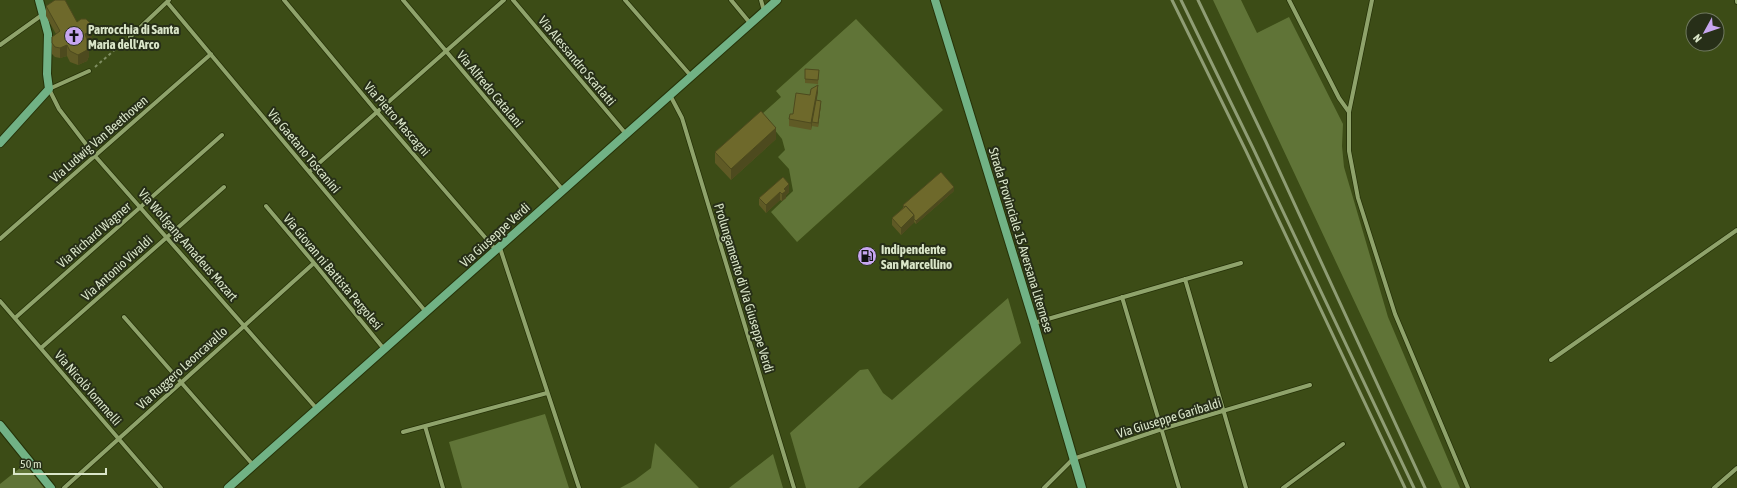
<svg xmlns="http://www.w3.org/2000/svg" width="1737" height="488" viewBox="0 0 1737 488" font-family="'Asap Condensed',sans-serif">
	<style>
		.green { fill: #607437 }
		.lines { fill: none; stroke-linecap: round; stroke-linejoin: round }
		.street-casing { stroke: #253107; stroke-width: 5.5 }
		.secondary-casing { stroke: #253107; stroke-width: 10 }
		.path { stroke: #7f8e62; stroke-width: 2; stroke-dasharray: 3 3; stroke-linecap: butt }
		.street { stroke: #8fa36b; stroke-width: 4 }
		.secondary { stroke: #71b285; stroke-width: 8 }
		.rail { stroke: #8f9d74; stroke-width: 3 }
		.wall { fill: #5f5a25 }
		.shaded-wall { fill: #4d4a1e }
		.building { fill: #6e692b; stroke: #4d4a1e }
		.labels { text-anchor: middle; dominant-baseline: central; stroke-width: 4; stroke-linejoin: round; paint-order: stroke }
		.poi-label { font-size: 13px; font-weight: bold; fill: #dae6c9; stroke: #272f18; text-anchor: start }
		.street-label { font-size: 13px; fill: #dae6c9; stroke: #272f18 }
	</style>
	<rect width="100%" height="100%" fill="#3c4c16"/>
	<path class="green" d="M1213,0H1241L1257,33L1289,17L1343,124L1342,146L1344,167L1388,317L1460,488H1442Z
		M856,19L943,110L797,242L771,212L793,191L789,169L778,157L785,150L782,139L762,114L781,97L776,91Z
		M1008,298L1021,343L858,488H806L790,433L860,370L868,369L883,393L892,400Z
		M545,414L569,488H462L449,442Z
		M655,443L699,488H620L635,480L651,468Z
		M773,454L783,488H729Z
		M25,464L44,488H0V484Z"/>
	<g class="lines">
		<g class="street-casing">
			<path id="street" d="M284,0L377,112L496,250
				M403,0L563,190
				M513,0L626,134
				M625,0L691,76
				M731,0L750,23
				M761,0L764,11
				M1289,0L1339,98L1349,112
				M1372,0L1349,112V151L1358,198L1395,314L1468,488
				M1737,0V2
				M167,2L426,312
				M130,37L169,0
				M0,45L42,15
				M89,71L49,89L59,109L95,156L317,409
				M670,95L682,118L794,488
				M309,172L504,0
				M266,206L314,263L384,349
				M0,239L211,54
				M500,248L579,488
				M1185,279L1246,488
				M1122,297L1179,488
				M0,301L161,488
				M124,317L254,466
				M15,318L222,135
				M1034,323L1241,263
				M41,348L224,187
				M1551,360L1737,230
				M425,426L443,488
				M403,432L547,393
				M64,488L314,263
				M1044,488L1073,459L1162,429L1310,385
				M1283,488L1343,444
				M1714,488L1737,468"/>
		</g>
		<g class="secondary-casing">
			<path id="secondary" d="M935,0L1034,323L1082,488
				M0,143L49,89L47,74L48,34L39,0
				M0,425L51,488
				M228,488L777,0"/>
		</g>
		<path class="path" d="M95,67L125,41"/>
		<use href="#street" class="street"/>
		<use href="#secondary" class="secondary"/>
		<path class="rail" d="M1172,0L1246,151L1405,488
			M1181,0L1253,148L1414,488
			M1198,0L1266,142L1425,488"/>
	</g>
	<path class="wall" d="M46,6L77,22L92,38L90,42L88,43L89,56L87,61L78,65L70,62L67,56L60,58L55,57L52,54V43L56,34L46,16Z
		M819,70L818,84L805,83V79Z
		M818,92L816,100L821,104L818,127L812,126L811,130L789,126V119L793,114L810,95Z
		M776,139L731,180L715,163V152Z
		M783,177L789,192L786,195V198L782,201L780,200L766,213L759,205V198Z
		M954,191L916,224L914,222L901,235L892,225V218L903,208V205Z"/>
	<path class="shaded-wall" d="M92,27V38L90,42L85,45V34Z
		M67,45V56L60,58V48Z
		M89,45V56L87,61L78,65V55Z
		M818,85V92L813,122H812L811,130V123Z
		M821,101V104L818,127V123Z
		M776,128V139L731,180V169Z
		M789,184V192L786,195V198L782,201V194L784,189Z
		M954,187V191L916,224V221Z
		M780,192V200L766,213V205Z
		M914,215V223L901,235V228Z"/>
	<path class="building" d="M55,0H65L77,22L81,19H86L91,24L92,27L90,32L85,34L89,45L87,50L78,55L70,51L67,45L60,48L55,47L52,43V37L60,31L46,6Z
		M805,69L819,70L818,80L805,79Z
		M818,85L811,123L789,119L790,114H793L796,93L810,95L811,89Z
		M816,100L821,101L818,123L812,122Z
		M761,111L776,128L731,169L715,152Z
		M941,172L954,187L916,221L914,219V215L906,206L904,207L903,205Z
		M783,177L789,184L784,189L786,191L782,194L780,192L766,205L759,198Z
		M906,206L914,215L901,228L892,218Z"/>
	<defs>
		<g id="church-disc" transform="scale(1)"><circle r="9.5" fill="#c7a6f0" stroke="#272f18"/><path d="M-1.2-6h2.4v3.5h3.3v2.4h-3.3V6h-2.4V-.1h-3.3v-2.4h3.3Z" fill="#111"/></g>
		<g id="fuel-disc" transform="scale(1)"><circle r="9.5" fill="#c7a6f0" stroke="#272f18"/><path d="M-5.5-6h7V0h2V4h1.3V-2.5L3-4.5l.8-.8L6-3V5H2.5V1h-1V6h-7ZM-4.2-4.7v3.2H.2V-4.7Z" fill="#111"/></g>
	</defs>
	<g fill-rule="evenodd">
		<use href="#church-disc" x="74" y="36"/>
		<use href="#fuel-disc" x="867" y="256"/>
	</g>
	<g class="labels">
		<g class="poi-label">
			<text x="88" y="29">Parrocchia di Santa<tspan x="88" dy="15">Maria dell'Arco</tspan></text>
			<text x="881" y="249">Indipendente<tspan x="881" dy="15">San Marcellino</tspan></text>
		</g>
		<g class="street-label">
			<text transform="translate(577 61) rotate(50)">Via Alessandro Scarlatti</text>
			<text transform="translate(490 89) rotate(50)">Via Alfredo Catalani</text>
			<text transform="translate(397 119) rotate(49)">Via Pietro Mascagni</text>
			<text transform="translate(99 139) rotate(-41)">Via Ludwig Van Beethoven</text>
			<text transform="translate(304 151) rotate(50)">Via Gaetano Toscanini</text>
			<text transform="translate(94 235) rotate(-41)">Via Richard Wagner</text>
			<text transform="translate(495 235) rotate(-42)">Via Giuseppe Verdi</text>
			<text transform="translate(1021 240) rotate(73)">Strada Provinciale 15 Aversana Liternese</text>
			<text transform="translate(188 245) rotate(49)">Via Wolfgang Amadeus Mozart</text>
			<text transform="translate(117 268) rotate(-42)">Via Antonio Vivaldi</text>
			<text transform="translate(333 272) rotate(50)">Via Giovan ni Battista Pergolesi</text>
			<text transform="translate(744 288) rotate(73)">Prolungamento di Via Giuseppe Verdi</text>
			<text transform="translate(182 368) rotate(-42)">Via Ruggero Leoncavallo</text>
			<text transform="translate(88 388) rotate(49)">Via Nicolò Iommelli</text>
			<text transform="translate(1169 418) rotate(-17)">Via Giuseppe Garibaldi</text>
		</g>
	</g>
	<g transform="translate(1705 32) rotate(230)"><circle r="19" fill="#272f18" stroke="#6f785f"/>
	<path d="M0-3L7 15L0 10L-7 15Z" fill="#c7a6f0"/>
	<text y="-6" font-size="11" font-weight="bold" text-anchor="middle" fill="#dae6c9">N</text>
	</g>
	<path d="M14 468v6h92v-6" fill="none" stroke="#dae6c9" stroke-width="2"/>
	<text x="20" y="468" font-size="12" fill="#dae6c9" stroke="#272f18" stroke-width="3" paint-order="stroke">50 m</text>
</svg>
